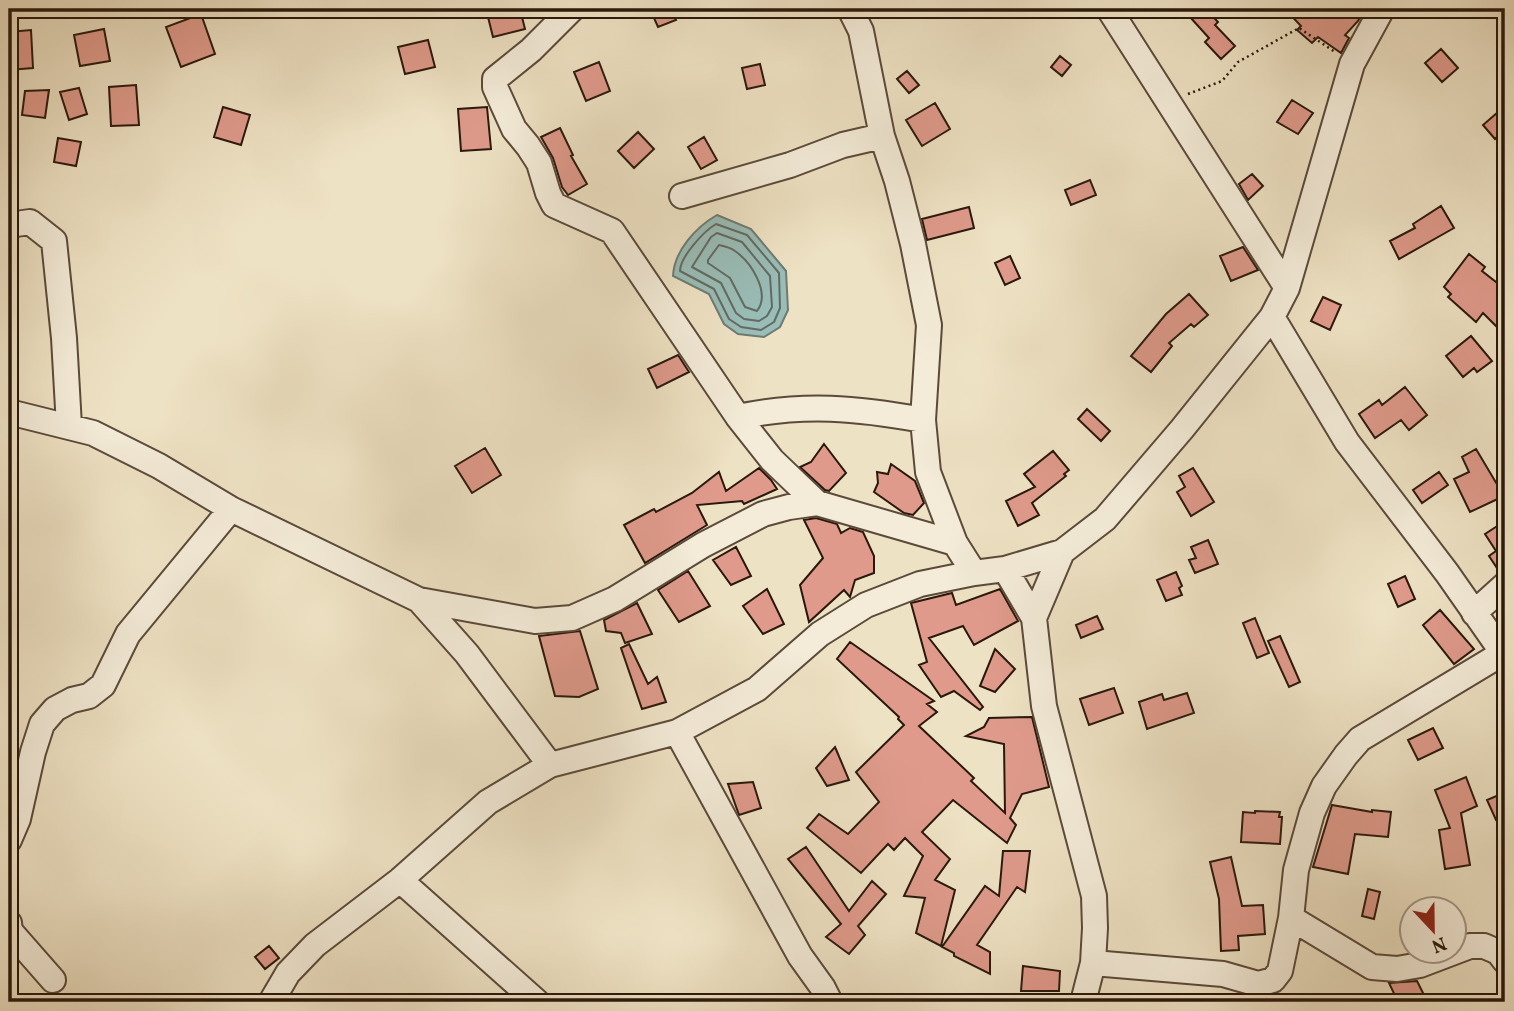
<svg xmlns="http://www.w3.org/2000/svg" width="1514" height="1011" viewBox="0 0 1514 1011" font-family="Vollkorn,serif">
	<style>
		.water { fill: #99bdb7; stroke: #6d7b73; stroke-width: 2 }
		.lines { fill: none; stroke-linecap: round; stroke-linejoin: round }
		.shore { stroke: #626a62; stroke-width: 2 }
		.building { fill: #df9a8b; stroke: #2a180c; stroke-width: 2 }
		.minor-casing { stroke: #5b4a3a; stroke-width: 28 }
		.path { stroke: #2a180c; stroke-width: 2.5; stroke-dasharray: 2 3.5; stroke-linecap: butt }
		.minor { stroke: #f4ecd9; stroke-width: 24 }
	</style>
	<rect width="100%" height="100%" fill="#eee2c4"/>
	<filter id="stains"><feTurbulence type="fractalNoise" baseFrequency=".00286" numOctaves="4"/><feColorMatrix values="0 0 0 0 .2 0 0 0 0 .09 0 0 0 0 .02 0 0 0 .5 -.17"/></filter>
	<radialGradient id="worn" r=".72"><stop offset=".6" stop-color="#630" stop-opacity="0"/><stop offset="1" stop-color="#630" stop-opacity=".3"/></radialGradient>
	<path class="water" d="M717,215L751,229L786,271L788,310L780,327L764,337L738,334L724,324L709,294L673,276C674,251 696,227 717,215Z"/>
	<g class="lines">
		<path class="shore" d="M716,224L747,235L779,273L780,308L774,322L761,330L741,327L729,319L714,289L680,271C680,257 704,231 716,224Z
			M717,233L742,242L770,276L772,307L767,316L759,321L744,319L736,313L721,283L692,267L711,237Z
			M719,245C724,246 731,248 735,251C751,262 771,293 757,311L745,307L730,278L708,263V260Z"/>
	</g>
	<path class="building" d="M486,9H520L525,29L493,37Z
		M650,9H671L676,20L658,27Z
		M1200,9H1206L1218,22L1215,25L1235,46L1221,59L1205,42L1209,38L1190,17Z
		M1285,9H1365L1358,21L1345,35L1349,38L1341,53L1318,37L1312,43L1297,30L1301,26Z
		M201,14L215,54L181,67L166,27Z
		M104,29L110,61L80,66L74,35Z
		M31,30L33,68L9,70V32Z
		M428,40L435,67L405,74L398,47Z
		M1441,49L1458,68L1442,82L1425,63Z
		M1060,56L1071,65L1062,76L1051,67Z
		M599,62L610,91L586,101L574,72Z
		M760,64L765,85L747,89L742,68Z
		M907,71L919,85L909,93L897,79Z
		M136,85L139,125L111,126L109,87Z
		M79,88L87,114L69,120L60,92Z
		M49,90L45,118L22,115L25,91Z
		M1292,100L1313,113L1298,134L1277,122Z
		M935,103L950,129L922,146L906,120Z
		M1505,106V130L1495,139L1483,125Z
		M223,107L250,115L241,145L214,137Z
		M487,107L491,149L461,151L458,109Z
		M560,128L573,155L571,156L587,184L568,195L562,187L553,158L541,137Z
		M638,132L654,149L634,168L618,151Z
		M704,137L717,160L701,169L688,147Z
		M58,138L81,142L76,166L54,162Z
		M1252,174L1263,186L1248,200L1239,184Z
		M1090,180L1096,195L1071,205L1065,190Z
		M1441,206L1454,228L1399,259L1390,241L1415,228L1413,224Z
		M969,207L974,228L927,240L922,219Z
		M1243,247L1258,270L1231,281L1220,256Z
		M1469,254L1485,267L1482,271L1505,289V335L1483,313L1476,322L1448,297L1451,294L1444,287Z
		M1010,256L1020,278L1005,285L995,263Z
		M1189,294L1208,315L1194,327L1191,324L1169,343L1172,346L1151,372L1131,356L1166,314Z
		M1323,297L1341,305L1330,330L1311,321Z
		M1471,336L1492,361L1477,372L1474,368L1463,377L1446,356Z
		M678,355L689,372L657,388L648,369Z
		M1405,387L1427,415L1409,430L1401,420L1375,438L1359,414L1379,400L1382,405Z
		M1087,409L1110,431L1101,441L1078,419Z
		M824,444L846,473L829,491L825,490L800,467L811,462Z
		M485,448L501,475L472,493L455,466Z
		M1476,449L1504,496L1470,512L1454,479L1469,472L1462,457Z
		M1053,451L1069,470L1064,474L1066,476L1032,503L1039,515L1018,526L1006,501L1035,487L1024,474Z
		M891,464L915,481L924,503L913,515L904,513L874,492L878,483L877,472L888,474Z
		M759,468L771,480L777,489L744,504L742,501L697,505L707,525L645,563L624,525L654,509L656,512L692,493L719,472L726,491Z
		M1193,468L1214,502L1191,516L1177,492L1185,487L1179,476Z
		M1439,472L1448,485L1422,503L1413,490Z
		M816,518L837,524L841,533L850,528L863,532L874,556V573L855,580L850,597L844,590L809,622L800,585L823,558L804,520Z
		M1505,521V565L1504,563L1497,568L1489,556L1496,551L1485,534Z
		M1208,540L1218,564L1195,573L1189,560L1196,558L1191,547Z
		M736,547L751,576L731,585L713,560Z
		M688,571L710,606L679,622L658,590Z
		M1176,572L1182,586L1179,588L1182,595L1166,601L1157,580Z
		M1405,576L1415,599L1398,607L1388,584Z
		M767,589L784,624L763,634L743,606Z
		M1000,589L1018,621L974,645L963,626L929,638L983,707L980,710L954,691L941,697L919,665L927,662L911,603L952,593L956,605Z
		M637,603L652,634L625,643L621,633L606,631L604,620Z
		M1440,610L1474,649L1454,664L1423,625Z
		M1097,616L1103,629L1081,638L1076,625Z
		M1255,618L1269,653L1257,658L1243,623Z
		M580,631L598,689L579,697L555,696L539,636Z
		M1280,636L1300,682L1289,687L1268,641Z
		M850,642L934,701L927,704L937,712L919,726L974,778L971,781L1005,813L1004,744L966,736L984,727L989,718L1032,717L1049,787L1022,794L1010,818L1016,825L1007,843L953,800L922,832L950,859L935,880L955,890L941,946L916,933L925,898L904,896L923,856L905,838L894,850L888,844L861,873L807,828L819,814L848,834L879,802L856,772L904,725L898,719L899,717L837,659Z
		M629,644L648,684L657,677L666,702L642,709L621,648Z
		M995,649L1015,669L995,692L980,686Z
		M1114,688L1123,713L1089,725L1080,699Z
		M1187,693L1194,713L1147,729L1139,702L1162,694L1164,700Z
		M1433,728L1443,748L1418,760L1408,740Z
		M835,747L849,780L827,786L816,768Z
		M1466,777L1477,806L1461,813L1470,865L1445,869L1439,830L1450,828L1435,790Z
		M753,782L761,808L739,815L728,784Z
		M1501,794L1505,804V816L1496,820L1487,800Z
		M1332,805L1372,812V810L1391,812L1388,837L1355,834L1348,874L1313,867Z
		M1255,811L1280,812L1279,817H1282L1280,844L1241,842L1243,812L1255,813Z
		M806,847L849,911L872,881L886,894L858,926L865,935L849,954L826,937L841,924L788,859Z
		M1003,851H1030L1025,892L1017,887L977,945L990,952V974L954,956V953L942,947L985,886L999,896Z
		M1231,857L1242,906L1263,905L1265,934L1238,936L1239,950L1221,951L1219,899L1210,862Z
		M1368,889L1380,892L1374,919L1362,916Z
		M269,946L279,958L265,969L255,957Z
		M1023,966L1060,971L1059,991H1021Z
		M1417,981L1424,995L1407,1002H1398L1389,983Z"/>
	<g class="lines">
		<g class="minor-casing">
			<path id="minor" d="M572,9L531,50L495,79V87L514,129L528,146L539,163L548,193L554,205L612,231L738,417L772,460L817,503
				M850,9L861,31L882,136L897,181L913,244L929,325L923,420L928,472L955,543L974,573
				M1109,9L1287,288
				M682,196L790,165L843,145L882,136
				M9,225L30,222L54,241L64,338L69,426
				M1272,317L1347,442L1447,573L1505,656
				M9,412L93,433L159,466L231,509L419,600L467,654L550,765
				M738,417C804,403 857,408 923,420
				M1005,569L1034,618L1044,706L1094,896L1095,928L1093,963L1083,1002
				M419,600L535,621L572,618L615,599L703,545L763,514L789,507L817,503L955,543
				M1474,613L1505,585
				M1034,618L1062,552
				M677,732L800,956L823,988L830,1002
				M9,840L18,819L33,752L42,724L55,709L72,700L89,696L103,685L128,634L231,509
				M400,880L537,1002
				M1291,918L1372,967L1397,969L1420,965L1470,946H1484L1498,952L1505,961
				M9,923L10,931L53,980
				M1093,963L1223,974L1258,984L1273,980L1280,971L1291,918L1296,870L1312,813L1324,786L1346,755L1360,739L1503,653
				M271,1002L288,973L315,945L400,880L488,802L550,765L677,732L757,689L820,634L866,605L920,584L974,573L1005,569L1062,552L1105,519L1182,429L1272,317L1287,288L1352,64L1382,9"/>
		</g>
		<path class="path" d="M1188,94L1222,81L1238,62L1299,28L1335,52"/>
		<use href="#minor" class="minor"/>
	</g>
	<rect width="1514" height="1011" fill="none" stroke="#eee2c4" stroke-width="35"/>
	<rect x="10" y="10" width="1493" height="990" fill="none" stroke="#2a180c" stroke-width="3.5"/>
	<rect x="18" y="18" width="1479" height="976" fill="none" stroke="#2a180c" stroke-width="2"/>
	<g transform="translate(1433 930) rotate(158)"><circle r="33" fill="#f4ecd9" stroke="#a39787" stroke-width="2"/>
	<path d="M0-5L12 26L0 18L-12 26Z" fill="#8f2418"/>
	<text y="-10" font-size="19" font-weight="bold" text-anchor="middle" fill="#2a180c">N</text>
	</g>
	<rect width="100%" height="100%" filter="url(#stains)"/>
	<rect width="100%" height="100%" fill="url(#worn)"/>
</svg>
